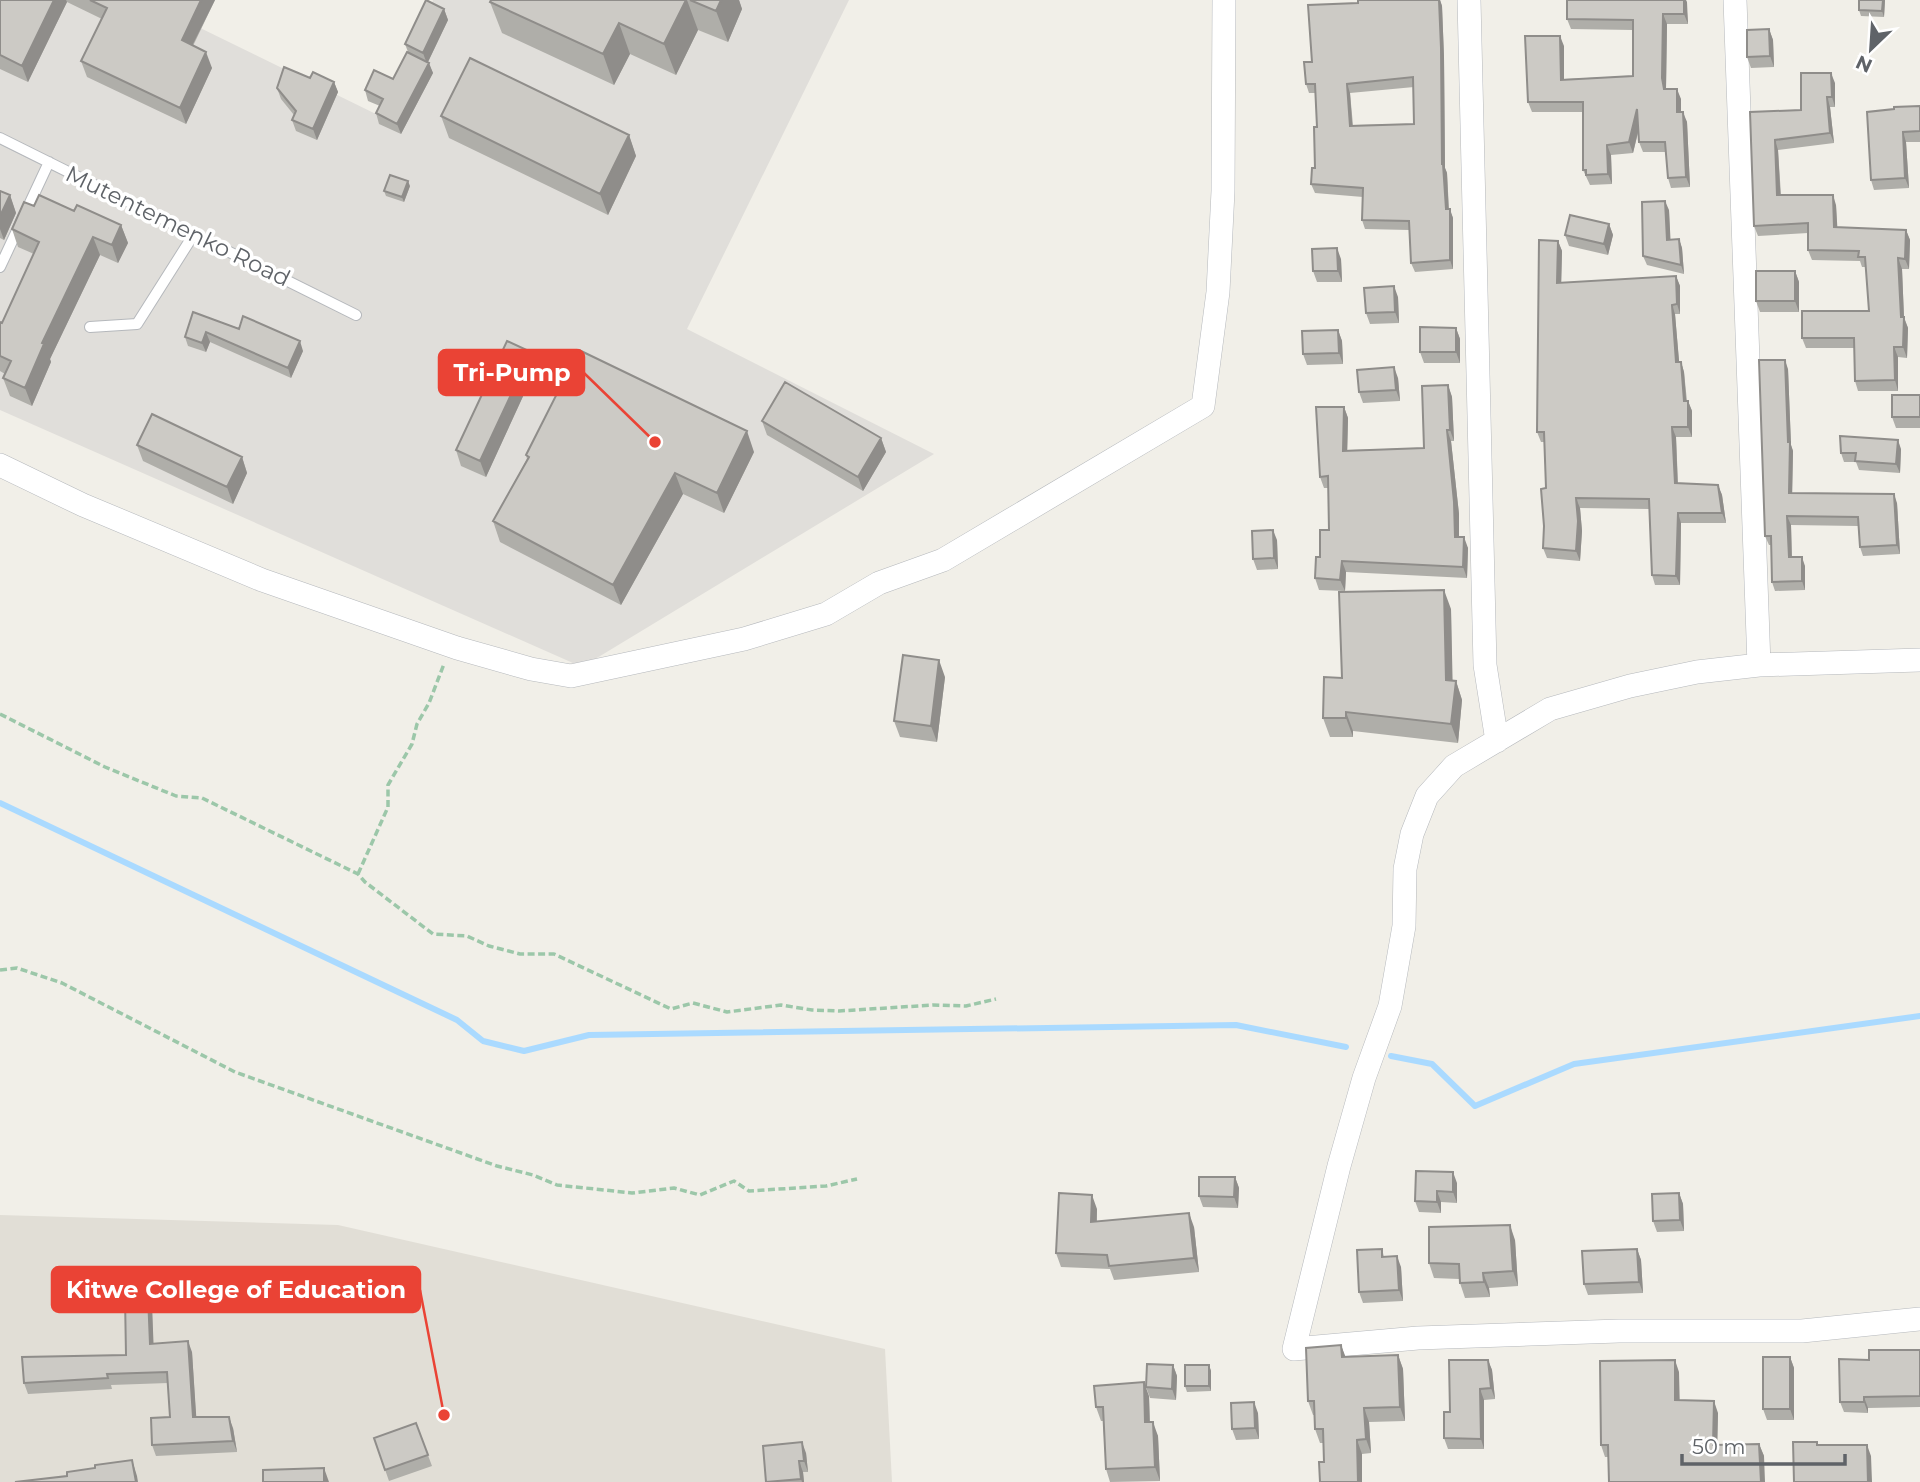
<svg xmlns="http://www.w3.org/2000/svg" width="1920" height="1482" viewBox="0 0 1920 1482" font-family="Montserrat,sans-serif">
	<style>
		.industrial { fill: #e0deda }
		.education { fill: #e1ded6 }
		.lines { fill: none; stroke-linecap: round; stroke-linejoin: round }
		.stream { stroke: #aadaff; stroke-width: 6 }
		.service-casing { stroke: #b5b8bc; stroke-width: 12 }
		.minor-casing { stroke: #b5b8bc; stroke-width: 24 }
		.path { stroke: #9cc7a9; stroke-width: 3.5; stroke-dasharray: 7 3.5; stroke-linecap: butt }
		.service { stroke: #fff; stroke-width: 10 }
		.minor { stroke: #fff; stroke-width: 23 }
		.wall { fill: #afaea9; fill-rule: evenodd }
		.shaded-wall { fill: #8f8d8a }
		.building { fill: #cccac5; stroke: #8f8d8a; stroke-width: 2; fill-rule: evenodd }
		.labels { text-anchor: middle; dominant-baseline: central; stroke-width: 7; stroke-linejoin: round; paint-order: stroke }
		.street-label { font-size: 23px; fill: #5f6368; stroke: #fff }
		.leader { fill: none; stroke: #ea4335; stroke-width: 2.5 }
		.callout-dot { fill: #ea4335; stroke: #fff; stroke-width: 2.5 }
		.callout { fill: #ea4335; stroke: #ea4335; stroke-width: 2.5 }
		.callout-label { font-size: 24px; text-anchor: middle; font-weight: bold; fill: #fff }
	</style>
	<rect width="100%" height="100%" fill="#f1efe8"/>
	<path class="industrial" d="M0,0H143L382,117L433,0H849L687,329L934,454L582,667L0,410Z"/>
	<path class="education" d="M0,1215L338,1225L885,1349L892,1482H0Z"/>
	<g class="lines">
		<path class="stream" d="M0,803L457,1020L483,1041L524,1051L589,1035L1236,1025L1346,1047
			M1391,1056L1432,1064L1475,1106L1574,1064L1920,1016"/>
		<g class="service-casing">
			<path id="service" d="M0,138L356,315
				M0,267L49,162
				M90,327L137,324L194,234"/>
		</g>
		<g class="minor-casing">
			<path id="minor" d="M1469,0L1485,665L1497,741
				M1735,0L1759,665
				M0,465L83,505L262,580L457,648L531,669L571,676L744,639L826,614L879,583L943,560L1203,406L1218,292L1223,191L1224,0
				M1920,660L1759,665L1697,672L1630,686L1550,709L1454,766L1427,796L1412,834L1405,869L1404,926L1390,1006L1364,1078L1339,1166L1294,1349L1418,1338L1619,1331H1802L1920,1319"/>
		</g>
		<path class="path" d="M0,714L105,767L176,796L202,798L358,874L365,882L433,934L467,936L489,946L520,954H554L671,1009L693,1003L727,1012L781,1005L812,1010L839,1011L933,1005L966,1006L996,999
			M358,874L388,807V785L412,744L417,724L429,703L444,664
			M0,970L17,968L62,983L235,1072L497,1166L533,1175L557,1185L632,1193L674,1188L700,1195L734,1181L749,1191L826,1186L857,1179"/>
		<use href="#service" class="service"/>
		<use href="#minor" class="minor"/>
	</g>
	<path class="wall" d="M0,0H215L193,46L212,68L186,124L87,77L81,61L102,19L67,2L28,82L0,69Z
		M491,0H739L742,9L728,42L698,30L676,75L630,54L614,85L502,33L490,2Z
		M1358,0H1440L1442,6L1444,57L1445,168L1447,173L1449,209L1453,218V269L1415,272L1411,263L1409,230L1365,229L1362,220L1363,197L1315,193L1311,184L1315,168L1317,127L1315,93H1309L1306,84L1312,62L1358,3ZM1414,87V124L1353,125L1350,93Z
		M1567,0H1686L1688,24H1667L1666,88V89L1681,99V112L1687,122L1690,187L1671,188L1668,178L1666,152H1643L1639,142V129L1633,153L1611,155L1612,184L1590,185L1583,170V112H1532L1528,102L1564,46V79L1633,76V30L1571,29L1567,19Z
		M1885,0L1884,17L1861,16L1859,10Z
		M444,9L448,20L428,62L433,73L401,134L379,124L376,113L380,106L368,101L365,90L393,79L408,52L405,44Z
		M1769,29L1773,40L1774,67L1751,68L1747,57Z
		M310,78L334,82L338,92L317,140L296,131L292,120L294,115L281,99L277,88Z
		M1835,83V107H1830L1834,143L1778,150L1781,195L1836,205L1837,228L1906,230L1910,240L1909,269H1902L1904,317L1908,328L1907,358L1898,357V391H1858L1855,381L1854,348H1806L1802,338L1869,311L1866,267H1862L1860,261L1812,260L1808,250V233L1758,236L1754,226L1750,112L1801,110Z
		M1920,106V142H1906L1909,188L1874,190L1871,180Z
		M441,116L629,135L636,156L608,215L449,138Z
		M410,186L404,202L386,196L384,191Z
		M0,191L10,195L16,213L4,240L0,238Z
		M34,206L74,211L121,225L128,243L118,263L100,255L50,359L51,362L32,406L10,396L3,378L5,374L0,371V322L2,323L34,254L18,247L12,229Z
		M1669,210L1670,240L1679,239L1682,248L1684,274L1647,265L1643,256Z
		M1609,224L1613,235L1608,255L1569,246L1565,235Z
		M1558,241L1562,251L1561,283L1676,276L1680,286V314H1675L1679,362H1681L1684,372L1687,401H1688L1692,411V437H1676L1678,483L1718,485L1722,495L1726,523H1681L1680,585H1655L1652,575L1649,509L1580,508L1582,531L1580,561L1547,558L1543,548L1546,488L1544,442H1541L1537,432Z
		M1341,259L1342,282H1317L1313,271Z
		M1795,271L1799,282V312H1760L1756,301Z
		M1398,297L1399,323L1370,324L1366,313Z
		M193,312L303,351L291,378L210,342L206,352L188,346L185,337Z
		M1456,328L1460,339V363H1424L1420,352Z
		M1338,330L1342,341L1343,364L1307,365L1303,354Z
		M531,352L536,368L486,477L461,466L456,450Z
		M1788,369L1791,445L1793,451L1792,493L1897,503L1900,554L1863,556L1860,547L1858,526L1791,525L1792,557L1805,566V590L1775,591L1772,582L1771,545H1769L1765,536Z
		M1398,378L1400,401L1363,403L1359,392Z
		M1448,385L1452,397L1454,441H1451L1459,514V537L1468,548L1467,578L1346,572L1345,591L1319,590L1315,578L1320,557L1329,530V488H1324L1320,477L1344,407L1348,418L1347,450L1424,448Z
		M1920,395V428H1896L1892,417Z
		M762,421L881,438L886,452L863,491L767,435Z
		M137,445L242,457L247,473L233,504L143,461Z
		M1901,449L1900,473L1859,470L1856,462H1844L1841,453Z
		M754,452L724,513L683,494L621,605L500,542L493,521L527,459L526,455Z
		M1277,540L1278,569L1257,570L1253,559Z
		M1451,609L1452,680L1456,681L1462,700L1458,743L1353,731V737H1330L1323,718L1342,678Z
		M945,677L937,742L900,737L894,721Z
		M1235,1177L1239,1188L1238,1208L1203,1207L1199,1196Z
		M1457,1183V1203L1441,1202V1213L1419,1212L1415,1201Z
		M1679,1193L1683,1204L1684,1231L1657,1232L1653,1221Z
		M1097,1209V1221L1194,1227L1199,1272L1114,1280L1110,1269L1061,1267L1056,1253Z
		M1515,1240L1518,1286L1489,1288L1490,1297L1465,1298L1460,1283L1459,1279L1434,1278L1429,1263Z
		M1382,1249L1384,1257L1401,1267L1403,1301L1363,1303L1359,1292Z
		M1637,1249L1641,1260L1643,1293L1588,1295L1584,1284Z
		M193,1274L197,1285L198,1305L152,1306L153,1344L192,1352L196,1417L233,1428L237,1452L156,1456L152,1445L170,1417L168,1383L111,1385L112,1389L28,1394L24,1383L126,1355L125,1309L117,1310L113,1299Z
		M1341,1345L1345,1357L1398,1355L1403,1369L1405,1421L1369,1422L1371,1453L1362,1454L1324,1462V1443H1320L1315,1429L1314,1415H1313L1308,1401Z
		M1920,1350V1407L1868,1408V1413L1844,1412L1840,1402L1869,1360Z
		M1790,1357L1794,1368V1420H1767L1763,1409Z
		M1488,1360L1492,1370L1495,1399L1484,1400V1449H1448L1444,1438L1450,1412Z
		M1173,1365L1177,1376L1176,1400L1150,1398L1146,1387Z
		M1209,1365L1211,1371V1391L1187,1392L1185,1386Z
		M1679,1372V1400L1718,1413L1717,1445L1759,1444L1764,1456L1605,1457L1601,1445Z
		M1149,1396L1150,1422L1158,1436L1160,1481L1110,1482L1106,1469L1103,1421H1101L1096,1407Z
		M1258,1413L1259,1439L1236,1440L1232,1429Z
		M416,1423L432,1466L389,1481L374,1438Z
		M806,1453L808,1472H803L804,1482H766Z"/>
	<path class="shaded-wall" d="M54,0H66L67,2L28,82L22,66Z
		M201,0H215L187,56L182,40Z
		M686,0H687L698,30L676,75L664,44Z
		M721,0H739L742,9L728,42L716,11Z
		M1438,0H1440L1442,6L1444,57L1445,168L1447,173L1449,218L1446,209L1442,164Z
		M1684,0H1686L1687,2L1688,24L1684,14Z
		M1883,0H1885L1884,17L1882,11Z
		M444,9L448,20L427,64L423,53Z
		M1663,14L1667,24L1666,88L1668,99L1664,89L1662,78Z
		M619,23L630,54L614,85L603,54Z
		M1769,29L1773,40L1774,67L1770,56Z
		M1560,36L1564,46V90L1561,80Z
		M206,52L212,68L186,124L180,108Z
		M429,63L433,73L401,134L397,124Z
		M1831,73L1835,83V107L1832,97Z
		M334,82L338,92L317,140L313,129Z
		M1347,84L1350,93L1353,135L1350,126Z
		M1677,89L1681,99V122L1677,112Z
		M1827,97L1830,107L1834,143L1830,133Z
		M1637,109L1641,119L1633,153L1629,142Z
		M1683,112L1687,122L1690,187L1686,177Z
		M1903,132L1906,142L1909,188L1905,178Z
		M629,135L636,156L608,215L600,194Z
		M1775,140L1778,150L1781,205L1777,195Z
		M1607,145L1611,155L1612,184L1608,174Z
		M408,181L410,186L404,202L402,197Z
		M10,195L16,213L4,240L0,229V216Z
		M1833,195L1836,205L1838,238L1834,227Z
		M1665,201L1669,210L1671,249L1667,240Z
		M1450,209L1453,218V269L1450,260Z
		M1609,224L1613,235L1608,255L1604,244Z
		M121,225L128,243L118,263L112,245Z
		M1906,230L1910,240L1909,269L1905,259Z
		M93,237L100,255L50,359L51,362L32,406L25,388L42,343Z
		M1679,239L1682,248L1684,274L1681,265Z
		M1558,241L1562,251L1561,293L1557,283Z
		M1337,248L1341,259L1342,282L1338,271Z
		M1898,258L1902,269L1904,318L1908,328L1907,358L1903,347Z
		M1795,271L1799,282V312L1795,301Z
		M1676,276L1680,286V314L1677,304Z
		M1394,286L1398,297L1399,323L1395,312Z
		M1672,305L1675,314L1680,372L1676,362Z
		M1456,328L1460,339V363L1456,352Z
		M1338,330L1342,341L1343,364L1339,353Z
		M206,332L210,342L206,352L202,343Z
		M300,341L303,351L291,378L288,368Z
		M1894,347L1898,357V391L1895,380Z
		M531,352L536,368L486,477L480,461Z
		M1785,360L1788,369L1791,445L1793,451L1792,502L1789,493Z
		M1681,362L1684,372L1687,411L1684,401Z
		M1394,367L1398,378L1400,401L1396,390Z
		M1448,385L1452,397L1454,441L1450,430Z
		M1688,401L1692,411V437L1688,427Z
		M1344,407L1348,418L1347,462L1343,451Z
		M1672,427L1676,437L1678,493L1675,483Z
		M1447,430L1451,441L1459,514V548L1455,537Z
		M747,431L754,452L724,513L717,493Z
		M881,438L886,452L863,491L858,477Z
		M1898,440L1901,449L1900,473L1896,464Z
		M242,457L247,473L233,504L227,487Z
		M675,473L683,494L621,605L613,585Z
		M1718,485L1722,495L1726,523L1722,513Z
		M1894,494L1897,503L1900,554L1897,545Z
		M1576,498L1580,508L1582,531L1580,561L1576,551Z
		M1678,513L1681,523L1680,585L1676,576Z
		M1787,516L1791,525L1792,566L1789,557Z
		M1273,530L1277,540L1278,569L1274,558Z
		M1464,537L1468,548L1467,578L1463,567Z
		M1802,557L1805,566V590L1802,581Z
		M1342,561L1346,572L1345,591L1340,580Z
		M1444,590L1451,609L1453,699L1446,680Z
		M939,660L945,677L937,742L931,726Z
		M1456,681L1462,700L1458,743L1451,724Z
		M1346,712L1353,731V737L1346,718Z
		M1453,1172L1457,1183V1203L1453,1192Z
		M1235,1177L1239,1188L1238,1208L1234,1197Z
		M1437,1191L1441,1202V1213L1437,1202Z
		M1679,1193L1683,1204L1684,1231L1680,1220Z
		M1092,1195L1097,1209L1096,1236L1091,1222Z
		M1189,1213L1194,1227L1199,1272L1194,1258Z
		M1510,1225L1515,1240L1518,1286L1513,1271Z
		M1637,1249L1641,1260L1643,1293L1639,1282Z
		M1397,1256L1401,1267L1403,1301L1399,1290Z
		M1483,1273L1489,1288L1490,1297L1484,1282Z
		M193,1274L197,1285L198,1305L194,1294Z
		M148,1295L152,1306L154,1355L150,1344Z
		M188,1341L192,1352L197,1428L193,1417Z
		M1341,1345L1346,1358L1342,1357Z
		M1398,1355L1403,1369L1405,1421L1400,1407Z
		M1790,1357L1794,1368V1420L1790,1409Z
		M1488,1360L1492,1370L1495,1399L1491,1388Z
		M1675,1360L1679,1372L1680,1412L1675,1400Z
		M1173,1365L1177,1376L1176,1400L1172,1389Z
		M1209,1365L1211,1371V1391L1209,1386Z
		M1144,1382L1149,1396L1150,1436L1145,1422Z
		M1480,1389L1484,1400V1449L1481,1439Z
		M1864,1397L1868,1408V1413L1864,1402Z
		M1714,1401L1718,1413L1717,1457L1713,1445Z
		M1254,1402L1258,1413L1259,1439L1255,1428Z
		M1364,1408L1369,1422L1371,1453L1366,1439Z
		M229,1417L233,1428L237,1452L233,1441Z
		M1153,1422L1158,1436L1160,1481L1155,1467Z
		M1357,1440L1362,1454V1482H1358Z
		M802,1442L806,1453L808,1472L804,1461Z
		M1759,1444L1764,1456L1765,1482H1761Z
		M1867,1445L1871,1456L1872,1482H1868Z
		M132,1460L137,1476L138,1482H136Z
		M799,1461L803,1472L804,1482H802L801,1479Z
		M324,1468L329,1482H324Z"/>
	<path class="building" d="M0,0H54L22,66L0,55Z
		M90,0H201L182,40L206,52L180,108L81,61L107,8Z
		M426,0L444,9L423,53L405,44Z
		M491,0H686L664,44L619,23L603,54L490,2Z
		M690,0H721L716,11Z
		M1358,0H1439L1441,48L1442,164H1443L1446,209H1450V260L1411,263L1409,221L1362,220L1363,188L1311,184L1312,168H1315L1314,127H1317L1315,84H1306L1304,62H1312L1308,5L1358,3ZM1413,77L1414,124L1350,126L1347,84Z
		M1567,0H1684V14H1663L1662,78L1664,89H1677V112H1683L1686,177L1668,178L1665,142H1639L1637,109L1629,142L1607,145L1608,174L1586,175V170H1583V102H1528L1525,36H1560L1561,80L1633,76V20L1567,19Z
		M1859,0H1883L1882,11L1859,10Z
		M1769,29L1770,56L1747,57V30Z
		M407,52L429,63L397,124L376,113L383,99L365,90L374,70L393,79Z
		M470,58L629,135L600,194L441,116Z
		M284,67L310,78L313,72L334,82L313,129L292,120L296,111L277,88Z
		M1801,73H1831L1832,97H1827L1830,133L1775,140L1777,195H1833L1834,227L1906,230L1905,259L1898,258L1901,317H1904L1903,347H1894L1895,380L1855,381L1854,338H1802V311H1869L1865,257H1858L1859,251L1808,250V223L1754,226L1750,112L1801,110Z
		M1920,106V131L1903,132L1905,178L1871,180L1867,112L1894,109V107Z
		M390,175L408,181L402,197L384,191Z
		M0,191L10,195L0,216Z
		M39,195L74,211L77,205L121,225L112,245L93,237L42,343L44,344L25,388L3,378L11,361L0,356V322L2,323L39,242L12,229L24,202L34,206Z
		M1665,201L1667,240L1679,239L1681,265L1643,256L1642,202Z
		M1570,215L1609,224L1604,244L1565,235Z
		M1539,240L1558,241L1557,283L1676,276L1677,304L1672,305L1676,362H1681L1684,401H1688V427H1672L1675,483L1718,485L1722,513H1678L1676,576L1652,575L1649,499L1576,498L1578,521L1576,551L1543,548L1544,526L1541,489L1546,488L1544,432H1537Z
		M1337,248L1338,271H1313L1312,249Z
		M1756,271H1795V301H1756Z
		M1394,286L1395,312L1366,313L1364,288Z
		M193,312L239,329L243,316L300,341L288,368L206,332L202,343L185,337Z
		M1420,327L1456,328V352H1420Z
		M1338,330L1339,353L1303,354L1302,331Z
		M507,341L531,352L480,461L456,450Z
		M579,350L747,431L717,493L675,473L613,585L493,521L529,457L526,455Z
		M1759,360H1785L1788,442H1790L1789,493L1894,494L1897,545L1860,547L1858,517L1787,516L1789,557H1802V581L1772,582L1771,536H1765Z
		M1394,367L1396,390L1359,392L1357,370Z
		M785,382L881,438L858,477L762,421Z
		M1448,385L1450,430H1447L1454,502L1455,537H1464L1463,567L1342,561L1340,580L1315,578L1316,557H1320V530H1329L1328,476L1320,477L1316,407H1344L1343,451L1424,448L1422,386Z
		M1892,395H1920V417H1892Z
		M152,414L242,457L227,487L137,445Z
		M1840,436L1898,440L1896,464L1855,461L1856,453H1841Z
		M1273,530L1274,558L1253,559L1252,531Z
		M1444,590L1446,680L1456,681L1451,724L1346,712V718H1323L1324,677L1342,678L1339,592Z
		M903,655L939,660L931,726L894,721Z
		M1416,1171L1453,1172V1192L1437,1191V1202L1415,1201Z
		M1199,1177H1235L1234,1197L1199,1196Z
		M1059,1193L1092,1195L1091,1222L1189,1213L1194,1258L1109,1266L1107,1255L1056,1253Z
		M1679,1193L1680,1220L1653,1221L1652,1194Z
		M1510,1225L1513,1271L1483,1273L1484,1282L1460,1283L1459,1264L1429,1263V1227Z
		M1382,1249V1257L1397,1256L1399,1290L1359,1292L1357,1250Z
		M1637,1249L1639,1282L1584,1284L1582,1251Z
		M193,1274L194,1294L148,1295L150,1344L188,1341L193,1417H229L233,1441L152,1445L151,1418L170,1417L167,1372L107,1374L108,1378L24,1383L22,1357L126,1355L125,1298L113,1299L112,1276Z
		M1341,1345L1342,1357L1398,1355L1400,1407L1364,1408L1366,1439L1357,1440L1358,1482H1320L1319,1462H1324L1323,1429H1315L1314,1401H1308L1306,1348Z
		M1869,1350H1920V1396L1864,1397V1402H1840L1839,1359L1869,1360Z
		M1763,1357H1790V1409H1763Z
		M1449,1360H1488L1491,1388L1480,1389L1481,1439L1444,1438V1412H1450Z
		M1675,1360V1400L1714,1401L1713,1445L1759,1444L1761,1482H1609L1608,1445H1601L1600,1361Z
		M1147,1364L1173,1365L1172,1389L1146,1387Z
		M1185,1365H1209V1386H1185Z
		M1144,1382L1145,1422H1153L1155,1467L1106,1469L1103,1407H1096L1094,1386Z
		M1254,1402L1255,1428L1232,1429L1231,1403Z
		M416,1423L428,1455L385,1470L374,1438Z
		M802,1442L804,1461H799L801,1479L766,1482L763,1446Z
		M1793,1442H1817V1445H1867L1868,1482H1794Z
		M132,1460L136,1482H15L67,1476V1472L95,1468V1465Z
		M324,1468V1482H263V1470Z"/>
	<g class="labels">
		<g class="street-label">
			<text transform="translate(178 226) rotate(26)">Mutentemenko Road</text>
		</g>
	</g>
	<path class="leader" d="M655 442L584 373M444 1415L420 1290"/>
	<g class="callout-dot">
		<circle cx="655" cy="442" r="7"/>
		<circle cx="444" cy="1415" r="7"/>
	</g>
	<g class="callout">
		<rect x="439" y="350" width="145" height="45" rx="7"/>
		<rect x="52" y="1267" width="368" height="45" rx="7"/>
	</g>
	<g class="callout-label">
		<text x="512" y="381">Tri-Pump</text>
		<text x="236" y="1298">Kitwe College of Education</text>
	</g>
	<g transform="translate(1871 49) rotate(205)" stroke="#ffffff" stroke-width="5" paint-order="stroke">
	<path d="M0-5L12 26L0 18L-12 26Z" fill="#5f6368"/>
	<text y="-10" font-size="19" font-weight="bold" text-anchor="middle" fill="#5f6368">N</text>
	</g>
	<path d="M1682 1454v10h163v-10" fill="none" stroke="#5f6368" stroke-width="3.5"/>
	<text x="1692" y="1454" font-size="21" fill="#5f6368" stroke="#ffffff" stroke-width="5" paint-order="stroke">50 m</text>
</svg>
